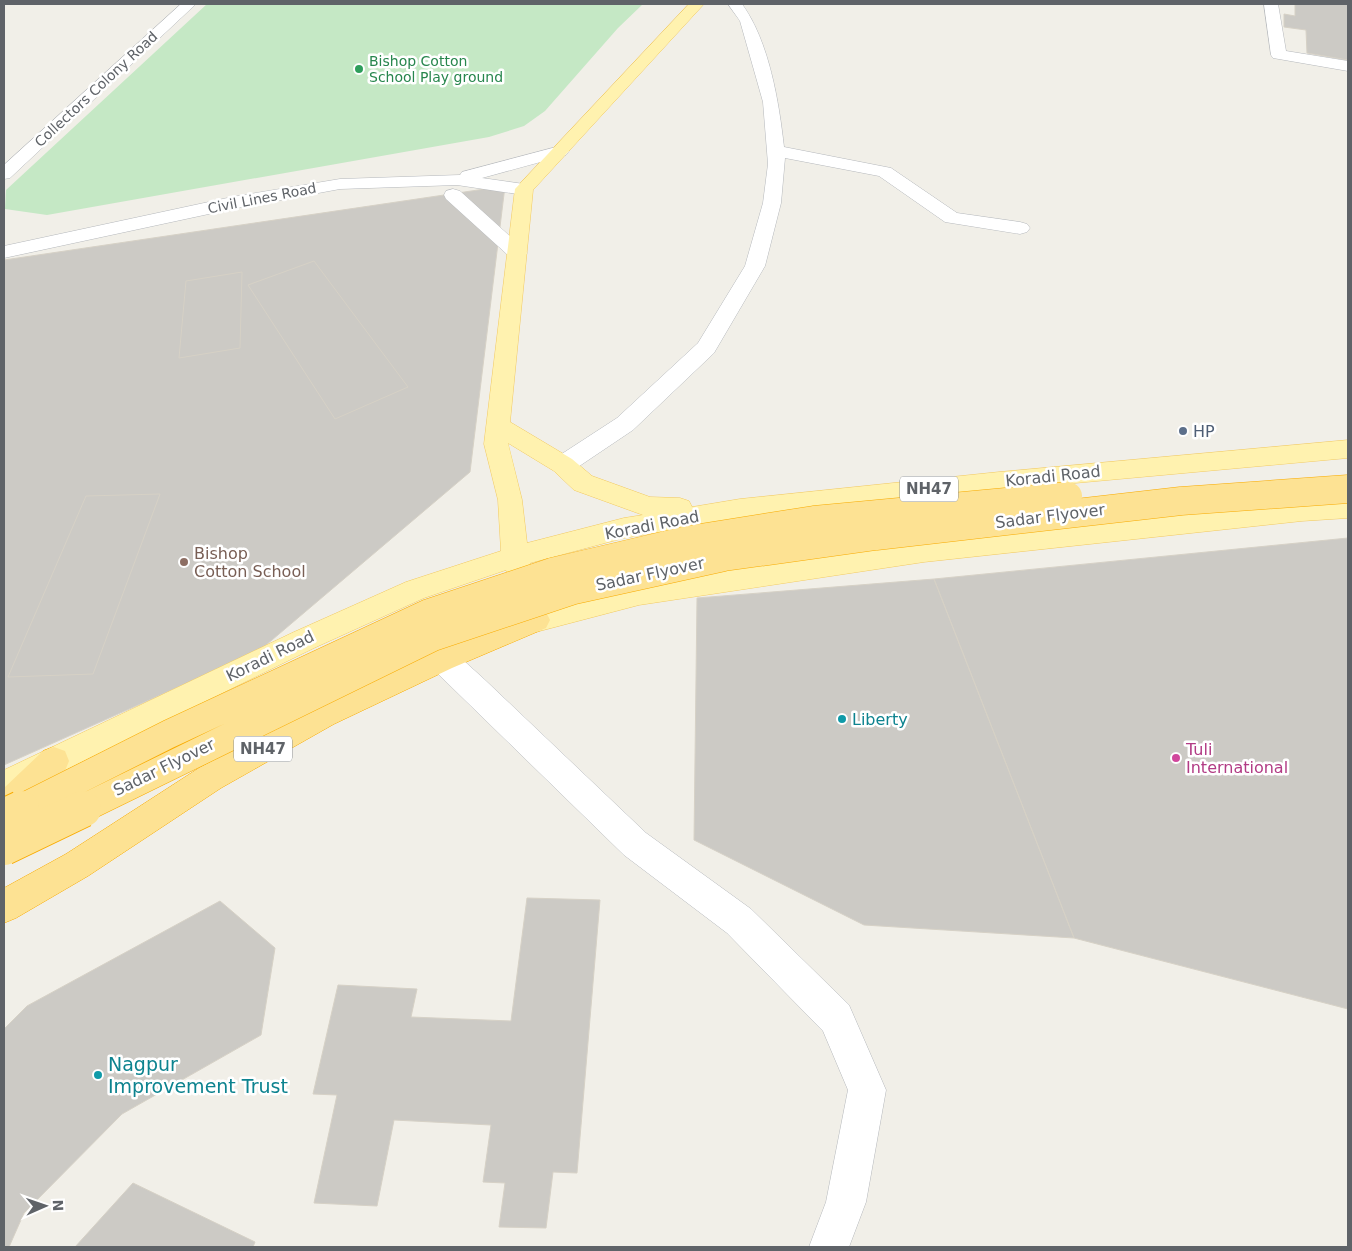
<svg xmlns="http://www.w3.org/2000/svg" width="1352" height="1251" viewBox="0 0 1352 1251" font-family="'DejaVu Sans',sans-serif">
	<style>
		.green { fill: #c5e8c5 }
		.building { fill: #cccac5; stroke: #d6d1c6 }
		.lines { fill: none; stroke-linecap: round; stroke-linejoin: round }
		.minor-casing { stroke: #b5b8bc; stroke-width: 1 }
		.major-casing { stroke: #f2c960; stroke-width: 1 }
		.highway-casing { stroke: #f9ab00; stroke-width: 1 }
		.minor { fill: #fff; fill-rule: evenodd }
		.major { fill: #fff2af; fill-rule: evenodd }
		.highway { fill: #fde293; fill-rule: evenodd }
		.highway-bridge-far1-casing { stroke: #f9ab00; stroke-width: 29; stroke-linecap: butt }
		.highway-bridge-casing { stroke: #f9ab00; stroke-width: 38; stroke-linecap: butt }
		.highway-bridge-far1 { stroke: #fde293; stroke-width: 28 }
		.highway-bridge { stroke: #fde293; stroke-width: 36 }
		.leisure-dot { fill: #2e9e5b; stroke: #fff; stroke-width: 2 }
		.service-dot { fill: #5c6f8a; stroke: #fff; stroke-width: 2 }
		.education-dot { fill: #8d6e63; stroke: #fff; stroke-width: 2 }
		.culture-dot { fill: #0f9aa8; stroke: #fff; stroke-width: 2 }
		.hotel-dot { fill: #d1479c; stroke: #fff; stroke-width: 2 }
		.labels { text-anchor: middle; dominant-baseline: central; stroke-width: 5; stroke-linejoin: round; paint-order: stroke }
		.far-leisure-label { font-size: 14px; fill: #27864d; stroke: #fff; text-anchor: start }
		.far-street-label { font-size: 14px; fill: #5f6368; stroke: #fff }
		.shield { fill: #fff; stroke: #8f9295; stroke-width: 1 }
		.shield-label { font-size: 15px; font-weight: bold; fill: #5f6368 }
		.service-label { font-size: 16px; fill: #4e5e75; stroke: #fff; text-anchor: start }
		.street-label { font-size: 16px; fill: #5f6368; stroke: #fff }
		.education-label { font-size: 16px; fill: #785e54; stroke: #fff; text-anchor: start }
		.culture-label { font-size: 16px; fill: #0d838f; stroke: #fff; text-anchor: start }
		.hotel-label { font-size: 16px; fill: #b23c85; stroke: #fff; text-anchor: start }
		.near-culture-label { font-size: 19px; fill: #0d838f; stroke: #fff; text-anchor: start }
	</style>
	<rect width="100%" height="100%" fill="#f1efe8"/>
	<path class="green" d="M207,4H643L618,28L545,111L524,126L489,137L47,215L5,209L6,190Z"/>
	<path class="building" d="M1291,4H1348V60L1307,53L1306,30L1284,27V14L1295,16V4Z
		M505,186L470,472L259,651L4,765V260Z
		M314,261L408,387L335,419L248,285Z
		M242,272L240,348L179,358L186,281Z
		M160,494L93,674L8,677L86,496Z
		M1348,538V1009L1074,938L934,579Z
		M934,579L1074,938L864,925L694,840L697,598Z
		M527,898L600,900L577,1173L553,1172L546,1228L499,1227L505,1183L483,1182L491,1125L394,1120L377,1206L314,1203L337,1095L313,1094L338,985L417,989L411,1017L511,1021Z
		M220,901L275,948L261,1035L122,1114L24,1213L9,1247H4V1029L27,1006Z
		M133,1183L255,1242L253,1247H75Z"/>
	<g class="lines">
		<g class="minor-casing">
			<path id="minor" d="M181,4H196L10,178L4,179V165Z
				M728,4H742C769,41 779,102 784,147L891,168L957,213L1020,222L1027,224L1030,228L1027,232L1020,234L945,222L879,176L785,158L781,203L765,266L714,353L633,430L572,471L563,474L554,471L551,465L554,459L617,418L698,343L745,266L763,203L768,164L763,102L740,21Z
				M1264,4H1278L1286,51L1348,61V71L1273,58L1271,55Z
				M560,146L566,147L569,151L566,155L482,178L531,185L533,189L531,193L524,195L457,185L340,189L232,209L4,258V246L232,197L340,179L460,175L462,172Z
				M453,189L460,191L524,249L527,253L524,257L517,259L510,257L446,199L444,195L446,191Z
				M442,647L452,650L484,679L646,833L751,909L849,1005L886,1090L866,1202L849,1247H809L826,1202L848,1090L823,1031L727,933L624,855L432,668L428,659L432,650Z"/>
		</g>
		<g class="major-casing">
			<path id="major" d="M689,4H704L533,190L510,422L572,459L592,476L650,497L680,498L689,501L692,507L740,499L999,472L1348,440V458L999,490L740,519L624,538L530,563L545,606L639,583L924,542L1302,501L1348,498V518L1302,521L924,562L639,605L536,632L526,628L506,570L424,598L314,648L4,800V770L294,632L406,582L501,551L498,500L484,444L515,189ZM508,443L554,471L574,490L643,515L624,518L527,543L522,500Z"/>
		</g>
		<g class="highway-casing">
			<path id="highway" d="M536,608L546,612L550,620L546,628L452,668L334,724L221,788L88,876L16,918L4,923V888L66,854L199,768L314,706L432,650Z
				M54,747L65,751L69,761L65,771L15,820L4,824V788L43,751Z"/>
		</g>
		<use href="#minor" class="minor"/>
		<use href="#major" class="major"/>
		<use href="#highway" class="highway"/>
		<g class="highway-bridge-far1-casing">
			<path id="highway-bridge-far1" d="M18,810L169,734L429,613L552,572L688,540L814,520L1068,496
				M80,810L433,637L574,590L724,557L876,536L1181,501L1348,489"/>
		</g>
		<g class="highway-bridge-casing">
			<path id="highway-bridge" d="M4,817L21,809
				M4,847L83,809"/>
		</g>
		<use href="#highway-bridge-far1" class="highway-bridge-far1"/>
		<use href="#highway-bridge" class="highway-bridge"/>
	</g>
	<circle class="leisure-dot" cx="359" cy="69" r="5"/>
	<circle class="service-dot" cx="1183" cy="431" r="5"/>
	<circle class="education-dot" cx="184" cy="562" r="5"/>
	<g class="culture-dot">
		<circle cx="842" cy="719" r="5"/>
		<circle cx="98" cy="1075" r="5"/>
	</g>
	<circle class="hotel-dot" cx="1176" cy="758" r="5"/>
	<g class="labels">
		<g class="far-leisure-label">
			<text x="369" y="61">Bishop Cotton<tspan x="369" dy="16">School Play ground</tspan></text>
		</g>
		<g class="far-street-label">
			<text transform="translate(96 89) rotate(-43)">Collectors Colony Road</text>
			<text transform="translate(262 198) rotate(-11)">Civil Lines Road</text>
		</g>
		<g class="shield">
			<rect x="900" y="476.5" width="58" height="25" rx="4"/>
			<rect x="234" y="736.5" width="58" height="25" rx="4"/>
		</g>
		<g class="shield-label">
			<text x="929" y="489">NH47</text>
			<text x="263" y="749">NH47</text>
		</g>
		<g class="service-label">
			<text x="1193" y="431">HP</text>
		</g>
		<g class="street-label">
			<text transform="translate(1053 476) rotate(-6)">Koradi Road</text>
			<text transform="translate(1050 516) rotate(-7)">Sadar Flyover</text>
			<text transform="translate(652 525) rotate(-11)">Koradi Road</text>
			<text transform="translate(650 574) rotate(-12)">Sadar Flyover</text>
			<text transform="translate(270 656) rotate(-26)">Koradi Road</text>
			<text transform="translate(164 767) rotate(-26)">Sadar Flyover</text>
		</g>
		<g class="education-label">
			<text x="194" y="553">Bishop<tspan x="194" dy="18">Cotton School</tspan></text>
		</g>
		<g class="culture-label">
			<text x="852" y="719">Liberty</text>
		</g>
		<g class="hotel-label">
			<text x="1186" y="749">Tuli<tspan x="1186" dy="18">International</tspan></text>
		</g>
		<g class="near-culture-label">
			<text x="108" y="1064">Nagpur<tspan x="108" dy="22">Improvement Trust</tspan></text>
		</g>
	</g>
	<rect width="1352" height="1251" fill="none" stroke="#5f6368" stroke-width="10"/>
	<g transform="translate(45 1206) rotate(88)" stroke="#ffffff" stroke-width="4" paint-order="stroke">
	<path d="M0-4L9 19L0 12L-9 19Z" fill="#5f6368"/>
	<text y="-8" font-size="14" font-weight="bold" text-anchor="middle" fill="#5f6368">N</text>
	</g>
</svg>
